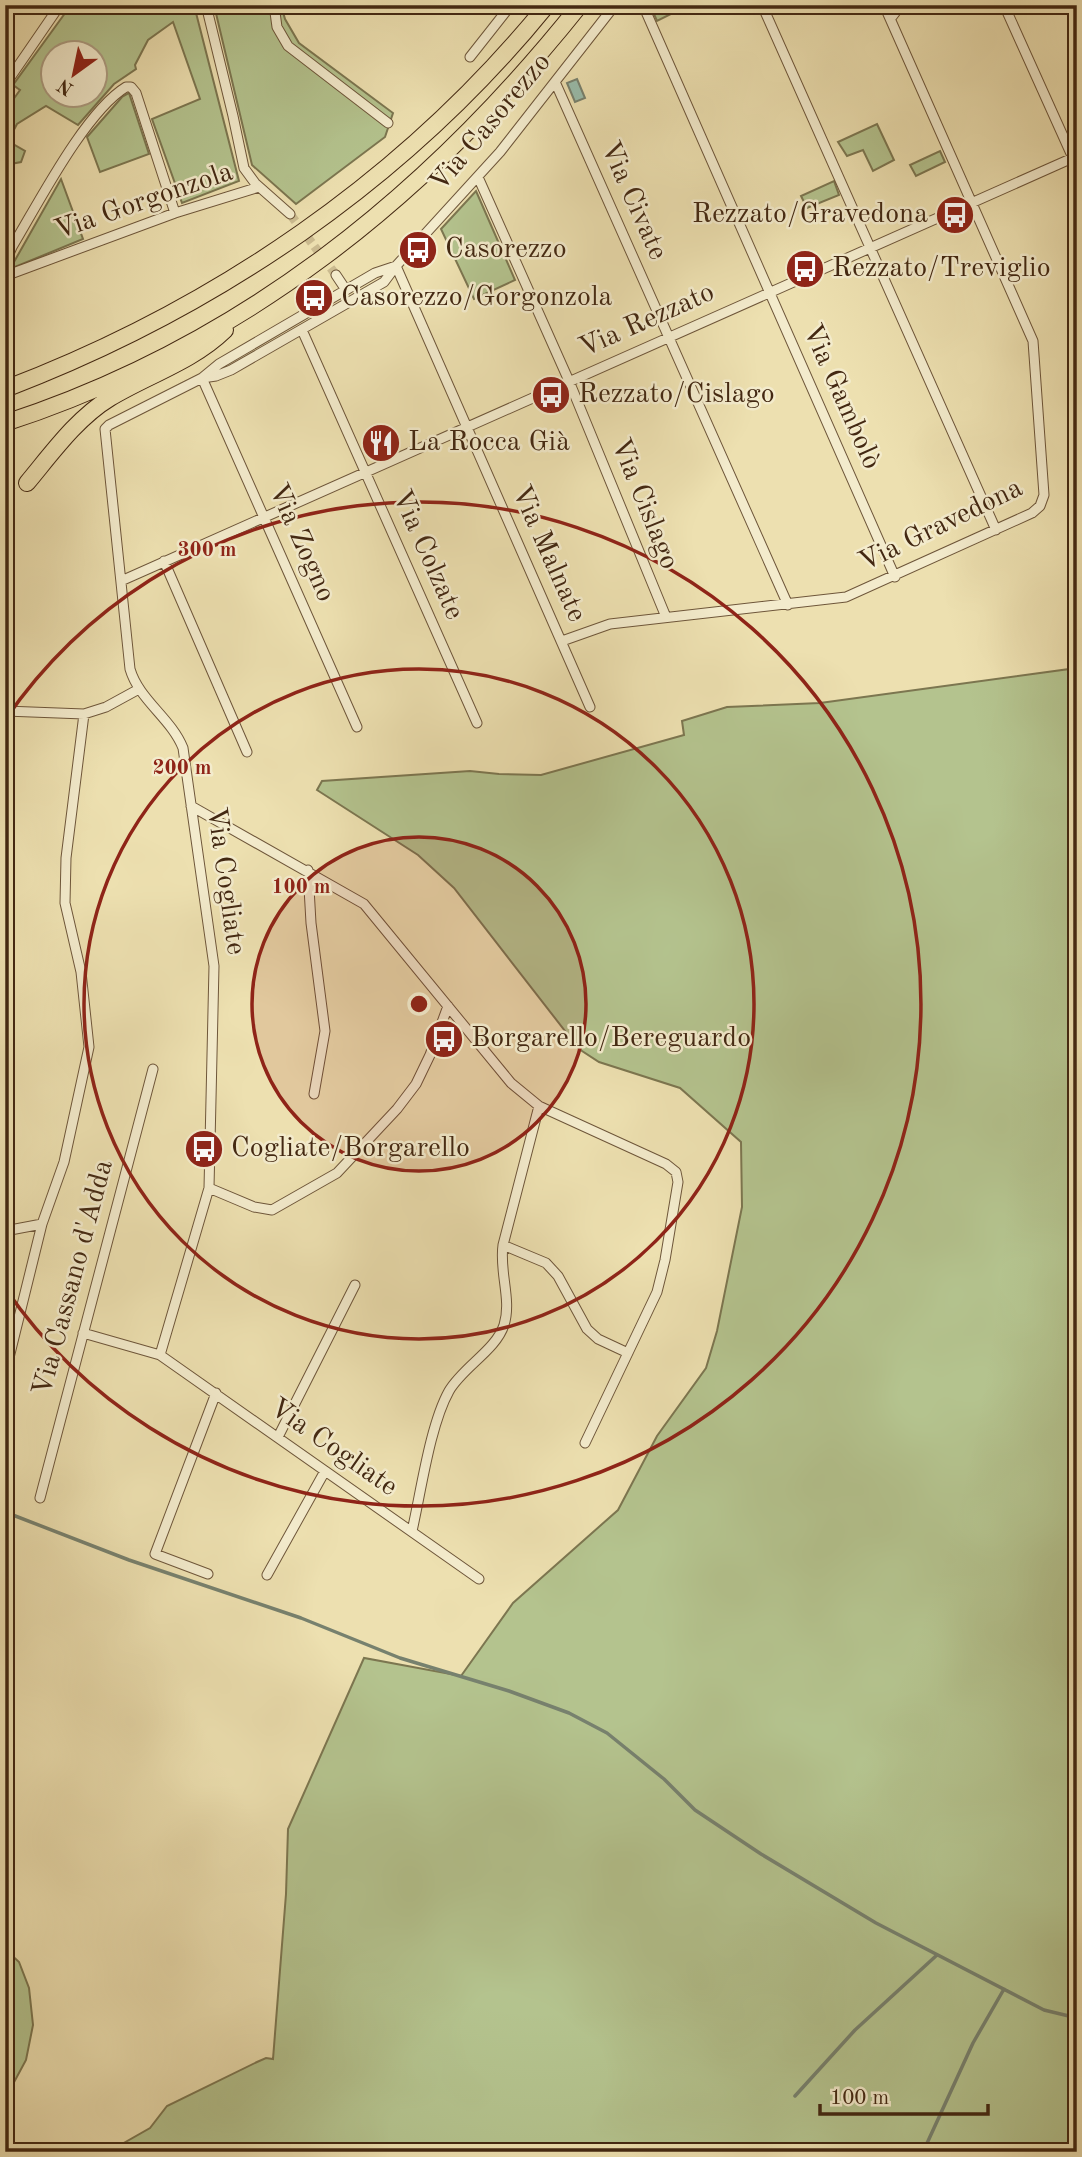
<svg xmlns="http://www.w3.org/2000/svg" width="1082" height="2157" viewBox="0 0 1082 2157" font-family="'Old Standard TT',serif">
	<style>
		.green { fill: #b4c38e; stroke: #7c7650; stroke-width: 2; fill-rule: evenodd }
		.water { fill: #99bdac; stroke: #77816e; stroke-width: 2 }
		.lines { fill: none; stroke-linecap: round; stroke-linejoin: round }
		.stream { stroke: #77816e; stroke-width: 3.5 }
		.minor-tunnel { stroke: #cbbb90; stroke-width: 9; stroke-dasharray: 9 4.5; stroke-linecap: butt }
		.minor-casing { stroke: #6e563a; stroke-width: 11 }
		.motorway-casing { stroke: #432812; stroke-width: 18 }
		.minor { stroke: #f3ebcc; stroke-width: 9 }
		.motorway { stroke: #ede0b0; stroke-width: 16 }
		.ring { fill: none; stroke: #8f2418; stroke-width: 3.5 }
		.labels { text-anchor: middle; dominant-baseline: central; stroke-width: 5; stroke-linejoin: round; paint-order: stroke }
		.street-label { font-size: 28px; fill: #432812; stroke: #f3ebcc }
		.poi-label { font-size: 28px; fill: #432812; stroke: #f3ebcc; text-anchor: start }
		.centre { fill: #8f2418; stroke: #f3ebcc; stroke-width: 3.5 }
		.ring-label { font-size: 21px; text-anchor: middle; font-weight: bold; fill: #8f2418; stroke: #f3ebcc; stroke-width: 5; stroke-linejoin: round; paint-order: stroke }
	</style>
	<rect width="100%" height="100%" fill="#ede0b0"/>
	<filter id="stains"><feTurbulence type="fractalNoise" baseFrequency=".00286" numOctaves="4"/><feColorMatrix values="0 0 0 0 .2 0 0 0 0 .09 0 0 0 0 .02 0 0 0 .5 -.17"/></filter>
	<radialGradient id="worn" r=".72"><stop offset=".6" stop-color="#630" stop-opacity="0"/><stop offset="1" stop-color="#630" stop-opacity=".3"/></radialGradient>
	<path class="green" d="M71,5H194L239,181L182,203L152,119L200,99L173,22L148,40L135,65L136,69L114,84L78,125L46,106L17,124L8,141L25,151L21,162L5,165V111L20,90L13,85ZM52,52H94V94H52Z
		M214,5H281L285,19L299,43L393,113L385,137L296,204L252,165Z
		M650,5H689L657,21Z
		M129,93L149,154L100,172L87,137L122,97Z
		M877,124L894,160L873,171L863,150L847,156L838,142Z
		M940,151L945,162L916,176L910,165Z
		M61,179L83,239L10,269Z
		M834,181L839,195L807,208L801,196Z
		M476,191L515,280L474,299L441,229Z
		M1077,668V2152H108L150,2128L167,2106L257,2062L266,2058L273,2059L286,1894L288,1829L364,1658L461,1676L513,1603L618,1510L657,1436L706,1368L717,1331L742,1207L741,1142L680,1088L599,1062L579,1049L454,888L418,855L317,790L322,781L470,771L499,774L541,775L684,735L682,721L727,707L820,703Z
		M5,1949L19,1962L29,1988L33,2025L26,2060L5,2099Z"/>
	<path class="water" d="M577,79L585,98L575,102L567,83Z"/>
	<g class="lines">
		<path class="stream" d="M5,1512L129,1560L301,1618L400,1658L509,1691L569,1713L607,1733L664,1779L695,1810L761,1854L876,1923L1044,2010L1077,2018
			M795,2096L855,2030L937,1955
			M923,2152L973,2043L1004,1989"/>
		<path class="minor-tunnel" d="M290,214L336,275"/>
		<g class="minor-casing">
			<path id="minor" d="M206,5L233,116L244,168L255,183L290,214
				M274,5L277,27L288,46L388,123
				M643,5L895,577
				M762,5L996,530
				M1004,5L1077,167
				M891,18L901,5
				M470,57L511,5
				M556,84L788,605
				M5,85L60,5
				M478,177L569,381L666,617
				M5,263L12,247C38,204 85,112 126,87H131L136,93L175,213
				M396,266L590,707
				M336,275L346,290
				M5,276L175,213L259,187
				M302,330L477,723
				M202,378L216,376L231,370L384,282L396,266L500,152L615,5
				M202,378L357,727
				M164,561L247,752
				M121,581L1077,156
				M562,641L610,624L846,597L1032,513L1040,506L1044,495L1033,341L884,5
				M5,711L84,714L106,707L139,689
				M191,806L364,904L511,1083L539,1106L666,1164L676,1172L678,1182L665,1260L657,1292L585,1443
				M308,870L311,923L325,1031L314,1094
				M209,1188L254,1207L272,1210L337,1173L397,1109L416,1084L430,1055L448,1006
				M5,1231L42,1224
				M503,1245L546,1263L558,1276L587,1329L598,1339L628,1353
				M83,1333L160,1355L479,1579
				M160,1355L209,1188L214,966L183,748C171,718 139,700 130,669L105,429L109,425L202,378L219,364L375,273L396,266
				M5,1374L42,1224L64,1162L89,1047L81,972L65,903L66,858L84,714
				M278,1437L355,1285
				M40,1498L153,1069
				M412,1531C421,1492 430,1425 449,1391C463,1367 496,1350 504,1325C512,1300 499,1272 503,1245L539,1106
				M208,1574L155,1554L216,1393
				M267,1575L325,1471"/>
		</g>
		<g class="motorway-casing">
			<path id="motorway" d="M5,389C215,309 405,180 547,5
				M5,423C241,346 427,197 580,5
				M27,483C52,453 77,418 110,398C148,375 192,362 225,330"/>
		</g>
		<use href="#minor" class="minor"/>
		<use href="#motorway" class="motorway"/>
	</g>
	<circle cx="419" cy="1004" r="167" fill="#8f2418" fill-opacity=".12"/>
	<g class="ring">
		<circle cx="419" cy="1004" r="167"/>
		<circle cx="419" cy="1004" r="335"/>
		<path d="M5 720A502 502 0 1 1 5 1288"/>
	</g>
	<defs>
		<g id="bus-disc" transform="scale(2.0125)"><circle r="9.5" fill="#8f2418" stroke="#f3ebcc"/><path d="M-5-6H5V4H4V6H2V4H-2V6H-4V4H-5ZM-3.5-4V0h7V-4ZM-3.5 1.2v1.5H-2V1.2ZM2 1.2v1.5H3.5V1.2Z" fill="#fff"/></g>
		<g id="restaurant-disc" transform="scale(2.0125)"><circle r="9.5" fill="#8f2418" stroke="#f3ebcc"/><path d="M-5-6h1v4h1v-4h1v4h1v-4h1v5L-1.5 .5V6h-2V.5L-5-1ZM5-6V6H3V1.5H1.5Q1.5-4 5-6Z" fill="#fff"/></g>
	</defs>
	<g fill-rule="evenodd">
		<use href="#bus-disc" x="955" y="215"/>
		<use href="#bus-disc" x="418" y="250"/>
		<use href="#bus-disc" x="805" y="269"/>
		<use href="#bus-disc" x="314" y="298"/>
		<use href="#bus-disc" x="551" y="395"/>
		<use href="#restaurant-disc" x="381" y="443"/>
		<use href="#bus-disc" x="444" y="1039"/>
		<use href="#bus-disc" x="204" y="1149"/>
	</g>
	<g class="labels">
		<g class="street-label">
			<text transform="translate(491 123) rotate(-50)">Via Casorezzo</text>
			<text transform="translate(633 201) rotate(66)">Via Civate</text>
			<text transform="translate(144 202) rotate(-19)">Via Gorgonzola</text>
			<text transform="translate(647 321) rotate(-24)">Via Rezzato</text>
			<text transform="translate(841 397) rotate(66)">Via Gambolò</text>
			<text transform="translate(644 504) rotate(68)">Via Cislago</text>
			<text transform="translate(941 526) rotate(-26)">Via Gravedona</text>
			<text transform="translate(301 543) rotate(66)">Via Zogno</text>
			<text transform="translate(548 554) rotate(66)">Via Malnate</text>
			<text transform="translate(427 555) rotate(66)">Via Colzate</text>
			<text transform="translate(225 881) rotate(82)">Via Cogliate</text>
			<text transform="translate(74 1278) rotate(-75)">Via Cassano d'Adda</text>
			<text transform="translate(333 1448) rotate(35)">Via Cogliate</text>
		</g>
		<g class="poi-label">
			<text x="928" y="215" text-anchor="end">Rezzato/Gravedona</text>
			<text x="445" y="250">Casorezzo</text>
			<text x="832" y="269">Rezzato/Treviglio</text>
			<text x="341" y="298">Casorezzo/Gorgonzola</text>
			<text x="578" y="395">Rezzato/Cislago</text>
			<text x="408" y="443">La Rocca Già</text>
			<text x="471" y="1039">Borgarello/Bereguardo</text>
			<text x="231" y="1149">Cogliate/Borgarello</text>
		</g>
	</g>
	<circle cx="419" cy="1004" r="10" class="centre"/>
	<g class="ring-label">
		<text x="207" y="556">300 m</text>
		<text x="182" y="774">200 m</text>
		<text x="301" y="893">100 m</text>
	</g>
	<rect width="1082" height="2157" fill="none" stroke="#ede0b0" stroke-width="28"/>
	<rect x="7" y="7" width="1068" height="2143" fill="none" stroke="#432812" stroke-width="3.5"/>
	<rect x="14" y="14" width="1054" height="2129" fill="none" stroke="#432812" stroke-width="2"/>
	<g transform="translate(74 74) rotate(213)"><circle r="33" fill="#f3ebcc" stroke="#ad9d82" stroke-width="2"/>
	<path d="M0-5L12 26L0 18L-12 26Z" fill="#8f2418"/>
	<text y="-10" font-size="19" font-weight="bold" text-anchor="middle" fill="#432812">N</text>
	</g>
	<path d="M820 2104v10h168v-10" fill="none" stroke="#432812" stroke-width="3.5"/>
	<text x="830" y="2104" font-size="21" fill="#432812" stroke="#f3ebcc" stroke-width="5" paint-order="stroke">100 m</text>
	<rect width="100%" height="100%" filter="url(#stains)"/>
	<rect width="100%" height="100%" fill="url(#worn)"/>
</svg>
